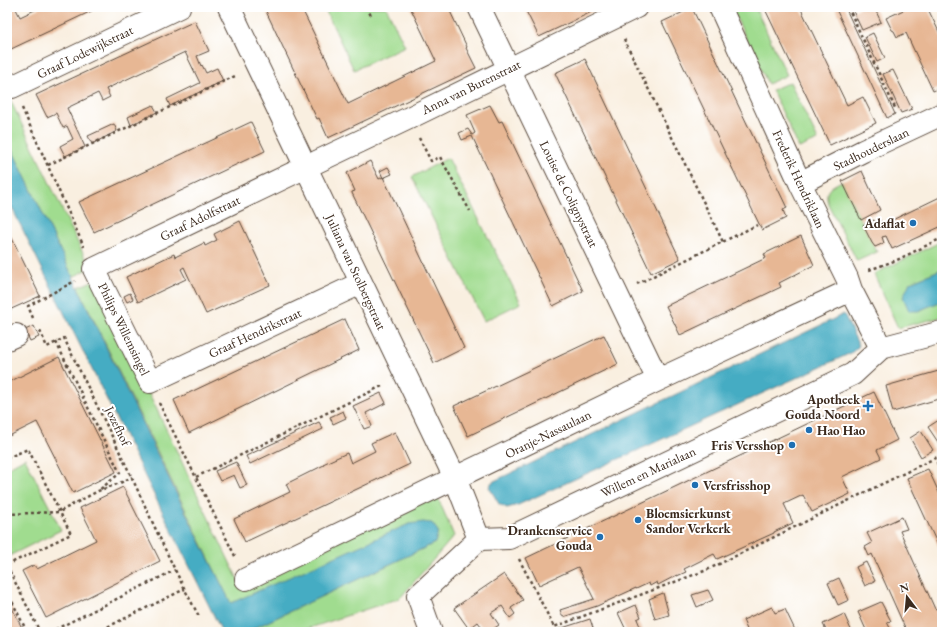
<svg xmlns="http://www.w3.org/2000/svg" width="949" height="639" viewBox="0 0 949 639" font-family="'EB Garamond',serif">
	<style>
		.green { fill: #a0dc8f; stroke: #6e8356 }
		.water { fill: #44acc3; stroke: #406b70 }
		.building { fill: #e7b794 }
		.lines { fill: none; stroke-linecap: round; stroke-linejoin: round }
		.street-casing { stroke: #58483b; stroke-width: 24 }
		.path { stroke: #58483b; stroke-width: 2.5; stroke-dasharray: 3 3; stroke-linecap: butt }
		.street { stroke: #fff; stroke-width: 22 }
		.poi-dot { fill: #1f6fb2; stroke: #fff; stroke-width: 1.5 }
		.labels { text-anchor: middle; dominant-baseline: central; stroke-width: 4; stroke-linejoin: round; paint-order: stroke }
		.street-label { font-size: 13px; fill: #3b2a1e; stroke: #fff }
		.poi-label { font-size: 13px; font-weight: bold; fill: #3b2a1e; stroke: #fff; text-anchor: end }
	</style>
	<rect width="100%" height="100%" fill="#fff"/>
	<filter id="ink" filterUnits="userSpaceOnUse"><feTurbulence type="fractalNoise" baseFrequency=".025" numOctaves="2"/><feDisplacementMap in="SourceGraphic" scale="8" xChannelSelector="R" yChannelSelector="G"/><feConvolveMatrix kernelMatrix="1 2 1 2 8 2 1 2 1" color-interpolation-filters="sRGB"/></filter>
	<filter id="wash" filterUnits="userSpaceOnUse"><feTurbulence type="fractalNoise" baseFrequency=".012" numOctaves="4" result="noise"/><feDisplacementMap in="SourceGraphic" scale="16" xChannelSelector="R" yChannelSelector="G"/><feGaussianBlur stdDeviation="0.9" result="paint"/><feColorMatrix in="noise" values="0 0 0 0 0 0 0 0 0 0 0 0 0 0 0 0 0 1.4 0 .05"/><feComposite in="paint" operator="in"/></filter>
	<g filter="url(#wash)">
		<rect width="100%" height="100%" fill="#f9efe0"/>
		<path class="green" d="M324,7H386L405,46L354,70Z
			M731,7H755L787,75L768,84Z
			M790,82L818,140L799,148L772,90Z
			M7,93L90,268L73,277L7,139Z
			M448,158L521,303L484,321L412,177Z
			M842,181L872,242L877,252L857,261L828,204C824,190 830,187 842,181Z
			M942,241V269L910,282L918,311L942,301V317L898,328L874,274Z
			M95,280L242,588L436,493L454,536L400,598L298,632H246L435,543L438,531L409,524L231,604L78,287Z
			M25,458L61,530L7,557V468Z"/>
		<path class="water" d="M7,139C82,294 153,450 231,603L409,524L423,522L432,523L438,531L435,543L246,632H222L7,198Z
			M942,269V301L918,311H909L903,297L910,282Z
			M844,314L859,346L851,353L518,505L507,508L499,504L489,487L492,482Z"/>
		<g id="blocks">
			<path class="building" d="M7,7H15L20,17L41,7H100L9,50L7,46V23L9,22L7,18Z
				M264,7H301L348,104L436,61L410,7H448L467,47L466,48L476,68L328,138L319,118L317,119Z
				M524,7H602L539,37Z
				M764,7H800L847,105L863,97L876,123L830,145Z
				M835,7H845L895,114L887,118Z
				M862,7H874L881,22L862,30L853,11Z
				M910,7H927L942,38V87L933,91L906,33L897,37L894,31L892,30L886,18Z
				M692,8L787,208L783,210L786,218L762,230L662,22Z
				M195,21L209,51L197,56L201,66L202,65L206,73L217,68L223,81L170,106L167,99L200,83L185,52L106,89L110,97L102,101L98,93L67,108L85,147L65,156L60,146L73,139L67,126L63,128L56,113L47,117L36,95Z
				M873,33L885,58L877,62L865,37Z
				M585,59L680,259L651,273L555,73Z
				M893,70L912,109L901,113L883,74Z
				M153,105L157,112L131,125L128,117Z
				M490,105L499,122L502,121L583,291L553,306L472,136L462,140L459,133L468,129L472,135L475,133L467,115Z
				M251,122L265,151L94,232L79,202Z
				M114,124L117,131L92,144L88,136Z
				M370,161L379,179L383,177L464,348L434,363L352,193V192L355,191L347,173Z
				M388,167L392,174L383,178L380,171Z
				M862,171L880,210L861,220L842,181Z
				M942,196V226L892,249L886,236L882,237L884,243L875,247L872,243L863,225L874,220L875,222L880,220L882,225Z
				M240,221L270,285L206,314L184,267L181,269L186,279L138,302L126,277L174,254L175,257L204,243L205,246L217,240L214,234Z
				M7,228L40,296L7,311Z
				M801,236L814,265L779,283L781,287L680,335L666,306L766,258L764,254Z
				M130,293L133,299L127,302L124,296Z
				M345,319L359,350L189,433L174,400Z
				M34,326L39,337L30,341L25,330Z
				M604,335L618,364L468,436L454,406Z
				M59,357L116,472L73,493L37,422L7,437V383Z
				M942,370V398L893,412L886,386Z
				M874,392L897,440L877,450L881,458L842,477L850,494L812,512L803,495L784,504L793,523L774,532V533L717,559L714,554L684,569L686,572L677,576V575L658,585L657,582L650,586L649,583L636,589V588L597,606L563,617L560,610L594,599L578,567L539,585L526,558Z
				M381,393L386,403L366,413L372,426L364,429L353,406Z
				M343,411L346,418L333,424L330,417Z
				M942,418V444L940,445L928,427Z
				M319,422L323,429L250,464L246,456Z
				M921,431L933,450L921,457L910,438Z
				M395,432L410,464L245,542L234,519L290,492L286,484L324,465L323,464L347,453L351,463L375,451L371,443Z
				M236,462L247,485L240,488L234,475L220,481L215,471Z
				M928,469L942,499V554L907,478Z
				M123,487L160,561L46,618L22,571L34,565L37,569L96,540L80,508Z
				M902,517L907,529L900,531L935,609L942,606V632H907L872,554L869,556L865,547L872,543L867,533Z
				M866,562L875,581L865,586L856,567Z
				M504,574L523,600L511,608L515,614L510,618L502,606L491,613L499,625L493,629L494,632H483L480,627L481,626L478,622L469,629L454,608Z
				M839,578L849,600L838,605L828,583Z
				M708,590L713,600L697,607L692,595Z
				M663,593L669,615L655,619L649,599Z
				M7,598L23,630L18,632H7Z
				M881,602L891,621L887,622L892,632H867L858,612Z
				M636,605L641,617L637,619L642,631L638,632H627L618,613Z
				M772,607L775,613L785,609L795,630L798,629L799,632H748L743,620Z
				M844,614L852,632H827L823,624Z
				M590,619L594,631L550,632Z"/>
		</g>
	</g>
	<g filter="url(#ink)">
		<use href="#blocks" fill-opacity="0" stroke="#58483b" stroke-width="1"/>
		<g class="lines">
			<g class="street-casing">
				<path id="street" d="M229,7L455,478L479,539
					M479,7L658,380
					M720,7L800,183L847,278L851,290L881,348
					M12,87L179,7
					M800,183L863,151L942,114
					M361,283L150,382L94,269L306,167L409,118L636,7
					M7,339L16,335
					M246,579L658,380L851,290
					M431,632L418,596L479,539L509,538L853,374L881,348L942,332"/>
			</g>
			<path class="path" d="M367,7L371,16
				M848,7L896,110
				M624,39L723,242
				M22,108L84,247
				M419,138L431,161L440,157L470,211
				M48,165L237,75
				M869,270L897,260L942,238
				M637,284L757,225
				M33,318L28,306L75,281
				M40,331L47,347L64,338C86,384 110,431 132,478C154,525 175,573 200,618
				M56,342L120,473L98,491
				M159,403L236,558
				M942,455L935,458L942,473
				M7,458L28,449L71,534L7,565
				M196,477L384,385
				M7,514L59,512L98,491L120,483L132,477
				M519,559L554,627L707,570L935,458
				M7,566L40,632
				M7,591L27,632
				M50,632L175,570
				M97,632L185,589"/>
			<use href="#street" class="street"/>
		</g>
	</g>
	<g class="poi-dot">
		<circle cx="913" cy="223" r="4"/>
		<path d="M866 400h4v4h4v4h-4v4h-4v-4h-4v-4h4z"/>
		<circle cx="809" cy="430" r="4"/>
		<circle cx="792" cy="445" r="4"/>
		<circle cx="695" cy="485" r="4"/>
		<circle cx="638" cy="520" r="4"/>
		<circle cx="600" cy="537" r="4"/>
	</g>
	<g class="labels">
		<g class="street-label">
			<text transform="translate(85 52) rotate(-26)">Graaf Lodewijkstraat</text>
			<text transform="translate(471 87) rotate(-26)">Anna van Burenstraat</text>
			<text transform="translate(871 149) rotate(-26)">Stadhouderslaan</text>
			<text transform="translate(799 179) rotate(65)">Frederik Hendriklaan</text>
			<text transform="translate(569 194) rotate(64)">Louise de Colignystraat</text>
			<text transform="translate(200 218) rotate(-26)">Graaf Adolfstraat</text>
			<text transform="translate(356 272) rotate(65)">Juliana van Stolbergstraat</text>
			<text transform="translate(124 329) rotate(64)">Philips Willemsingel</text>
			<text transform="translate(255 333) rotate(-25)">Graaf Hendrikstraat</text>
			<text transform="translate(118 426) rotate(64)">Jozefhof</text>
			<text transform="translate(548 434) rotate(-26)">Oranje-Nassaulaan</text>
			<text transform="translate(648 472) rotate(-25)">Willem en Marialaan</text>
		</g>
		<g class="poi-label">
			<text x="905" y="223">Adaflat</text>
			<text x="860" y="399">Apotheek<tspan x="860" dy="15">Gouda Noord</tspan></text>
			<text x="817" y="430" text-anchor="start">Hao Hao</text>
			<text x="784" y="445">Fris Versshop</text>
			<text x="703" y="485" text-anchor="start">Versfrisshop</text>
			<text x="646" y="513" text-anchor="start">Bloemsierkunst<tspan x="646" dy="15">Sandor Verkerk</tspan></text>
			<text x="592" y="530">Drankenservice<tspan x="592" dy="15">Gouda</tspan></text>
		</g>
	</g>
	<rect width="949" height="639" fill="none" stroke="#fff" stroke-width="24"/>
	<g transform="translate(907 597) rotate(344)" stroke="#ffffff" stroke-width="3" paint-order="stroke">
	<path d="M0-3L7 15L0 10L-7 15Z" fill="#3b2a1e"/>
	<text y="-6" font-size="11" font-weight="bold" text-anchor="middle" fill="#3b2a1e">N</text>
	</g>
</svg>
